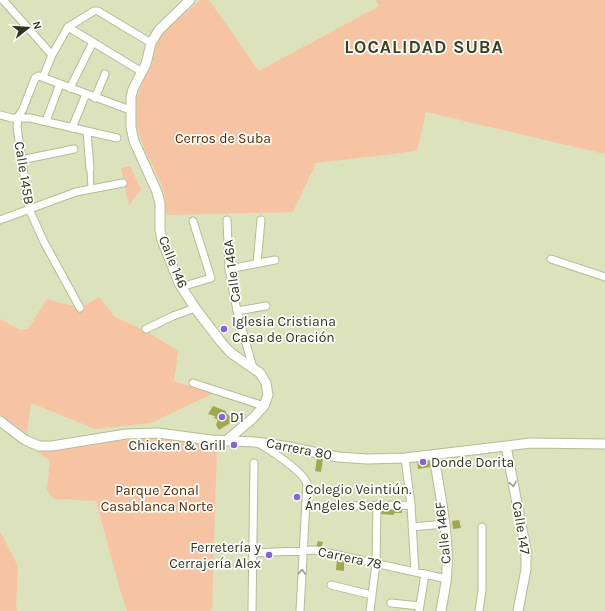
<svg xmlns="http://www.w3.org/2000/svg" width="605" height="611" viewBox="0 0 605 611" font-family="Karla,sans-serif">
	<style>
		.green { fill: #f7c4a3 }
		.building { fill: #9fa84f }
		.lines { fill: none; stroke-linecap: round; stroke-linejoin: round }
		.pedestrian-casing { stroke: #b5bb95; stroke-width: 7 }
		.minor-casing { stroke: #b5bb95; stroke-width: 9 }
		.tertiary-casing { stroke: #b5bb95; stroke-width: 11 }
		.pedestrian { stroke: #fff; stroke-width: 5 }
		.minor { stroke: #fff; stroke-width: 7 }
		.tertiary { stroke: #fff; stroke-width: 9 }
		.oneway { stroke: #989890 }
		.poi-dot { fill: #8662dc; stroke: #fefffb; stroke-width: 1.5 }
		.labels { text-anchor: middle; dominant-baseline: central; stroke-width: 3.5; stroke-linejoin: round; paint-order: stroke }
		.park-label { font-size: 14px; fill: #582800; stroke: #fefffb }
		.street-label { font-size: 14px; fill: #303222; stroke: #fefffb }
		.poi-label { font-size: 14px; fill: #303222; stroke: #fefffb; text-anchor: start }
		.district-label { font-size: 18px; font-weight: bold; letter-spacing: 1px; fill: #3c401e; stroke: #fefffb }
	</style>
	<rect width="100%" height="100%" fill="#dce2bb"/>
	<path class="green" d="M201,0H209L259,71L379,6L376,0H605V154L426,112L417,151L316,163L293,212L167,215L163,188L144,148L137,126L136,100L143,82L151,67L157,42L164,33L175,21Z
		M130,166L141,189L129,206L121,168Z
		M99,297L115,317L144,330L178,351L174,381L212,394L151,423L95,429L31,403L27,433L0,414V319L20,330L28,329L47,299L80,308Z
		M163,438L217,446L212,610L208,611H127L121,593L96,501L55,499L50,495L47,489L50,461L37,452L115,441Z
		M0,531L18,566L16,608L18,611H0Z"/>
	<path class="building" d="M213,406L226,411V413L235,420L219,430L216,425L218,420L214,418L215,416L208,414Z
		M317,458H323L321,472L315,471Z
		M430,460L431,467L418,469L417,461Z
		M380,506L402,507V513H394V515L380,514Z
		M459,520L461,528L453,529L452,521Z
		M318,541L323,542L321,549L316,547Z
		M337,558L344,559V571L336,570Z"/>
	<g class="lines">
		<g class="pedestrian-casing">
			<path id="pedestrian" d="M90,169L91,189"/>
		</g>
		<g class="minor-casing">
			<path id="minor" d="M3,0L52,55
				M68,27L142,72
				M43,77L52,55L68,27L94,11H98L151,43
				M70,88L93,42
				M95,98L105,74
				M0,115L12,118H30L117,138
				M46,121L60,84
				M72,128L86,94
				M87,131L90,169
				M21,160L74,149
				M0,220L76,192L123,183
				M227,220L229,269L237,311L253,368
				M551,259L605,277
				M257,263L261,220
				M229,269L275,260
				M181,287L211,278L193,221
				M80,308L44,242L29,209L17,127L18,117L23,109L35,78L39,76L130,110
				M237,311L266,306
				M146,329L173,316L195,308
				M193,383L264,406
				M258,443C273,452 299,468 307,483L300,611
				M405,458L411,505L415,572
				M335,506L411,505
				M412,527L444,524
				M253,553L315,550L447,579
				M331,585L372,595
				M391,603L420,606
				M252,611L254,463
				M370,611L376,563L377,505
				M419,611L425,574
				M479,611L482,590V527"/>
		</g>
		<g class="tertiary-casing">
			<path id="tertiary" d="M190,0L159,30L151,43L146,64L133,89L131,97V127L134,141L157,192L160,203V230L162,240L179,283L195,308L221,342L231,353L260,373L266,383L268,395L264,406L252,419L226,441
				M0,421L25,440L39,446H52L126,434L158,433L211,440L255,442L284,446L338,457L367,459L405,458L531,443L605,444
				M506,446L526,550V569L518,611
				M434,455C439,492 449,531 447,568C447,583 443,597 441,611"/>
		</g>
		<use href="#pedestrian" class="pedestrian"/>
		<use href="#minor" class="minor"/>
		<use href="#tertiary" class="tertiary"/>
	</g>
	<defs><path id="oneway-chevron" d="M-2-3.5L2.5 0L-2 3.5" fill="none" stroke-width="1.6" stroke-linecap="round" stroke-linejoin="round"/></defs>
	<g class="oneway">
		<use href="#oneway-chevron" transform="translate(513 484) rotate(79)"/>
		<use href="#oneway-chevron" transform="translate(302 572) rotate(-87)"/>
	</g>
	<g class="poi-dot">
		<circle cx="224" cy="329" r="4"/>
		<circle cx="222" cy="417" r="4"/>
		<circle cx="234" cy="445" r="4"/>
		<circle cx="423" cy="462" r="4"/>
		<circle cx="297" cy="497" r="4"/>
		<circle cx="269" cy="555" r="4"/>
	</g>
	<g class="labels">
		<g class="park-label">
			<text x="223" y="138">Cerros de Suba</text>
			<text x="157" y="490">Parque Zonal<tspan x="157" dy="16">Casablanca Norte</tspan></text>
		</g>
		<g class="street-label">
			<text transform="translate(24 173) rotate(81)">Calle 145B</text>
			<text transform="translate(173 262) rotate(68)">Calle 146</text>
			<text transform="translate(232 271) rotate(-97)">Calle 146A</text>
			<text transform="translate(299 449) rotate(11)">Carrera 80</text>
			<text transform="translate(521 528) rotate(81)">Calle 147</text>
			<text transform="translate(443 533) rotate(-96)">Calle 146F</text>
			<text transform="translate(350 558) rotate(12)">Carrera 78</text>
		</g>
		<g class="poi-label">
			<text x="232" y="321">Iglesia Cristiana<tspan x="232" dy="16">Casa de Oración</tspan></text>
			<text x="230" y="417">D1</text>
			<text x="226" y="445" text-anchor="end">Chicken &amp; Grill</text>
			<text x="431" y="462">Donde Dorita</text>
			<text x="305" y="489">Colegio Veintiún.<tspan x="305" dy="16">Ángeles Sede C</tspan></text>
			<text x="261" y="547" text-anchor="end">Ferretería y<tspan x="261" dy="16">Cerrajería Alex</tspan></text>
		</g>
		<g class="district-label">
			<text x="424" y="47">LOCALIDAD SUBA</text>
		</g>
	</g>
	<g transform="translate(28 28) rotate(73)" stroke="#fefffb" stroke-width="3" paint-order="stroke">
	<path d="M0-3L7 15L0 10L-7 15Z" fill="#303222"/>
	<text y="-6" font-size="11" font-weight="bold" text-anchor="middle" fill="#303222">N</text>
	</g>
</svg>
